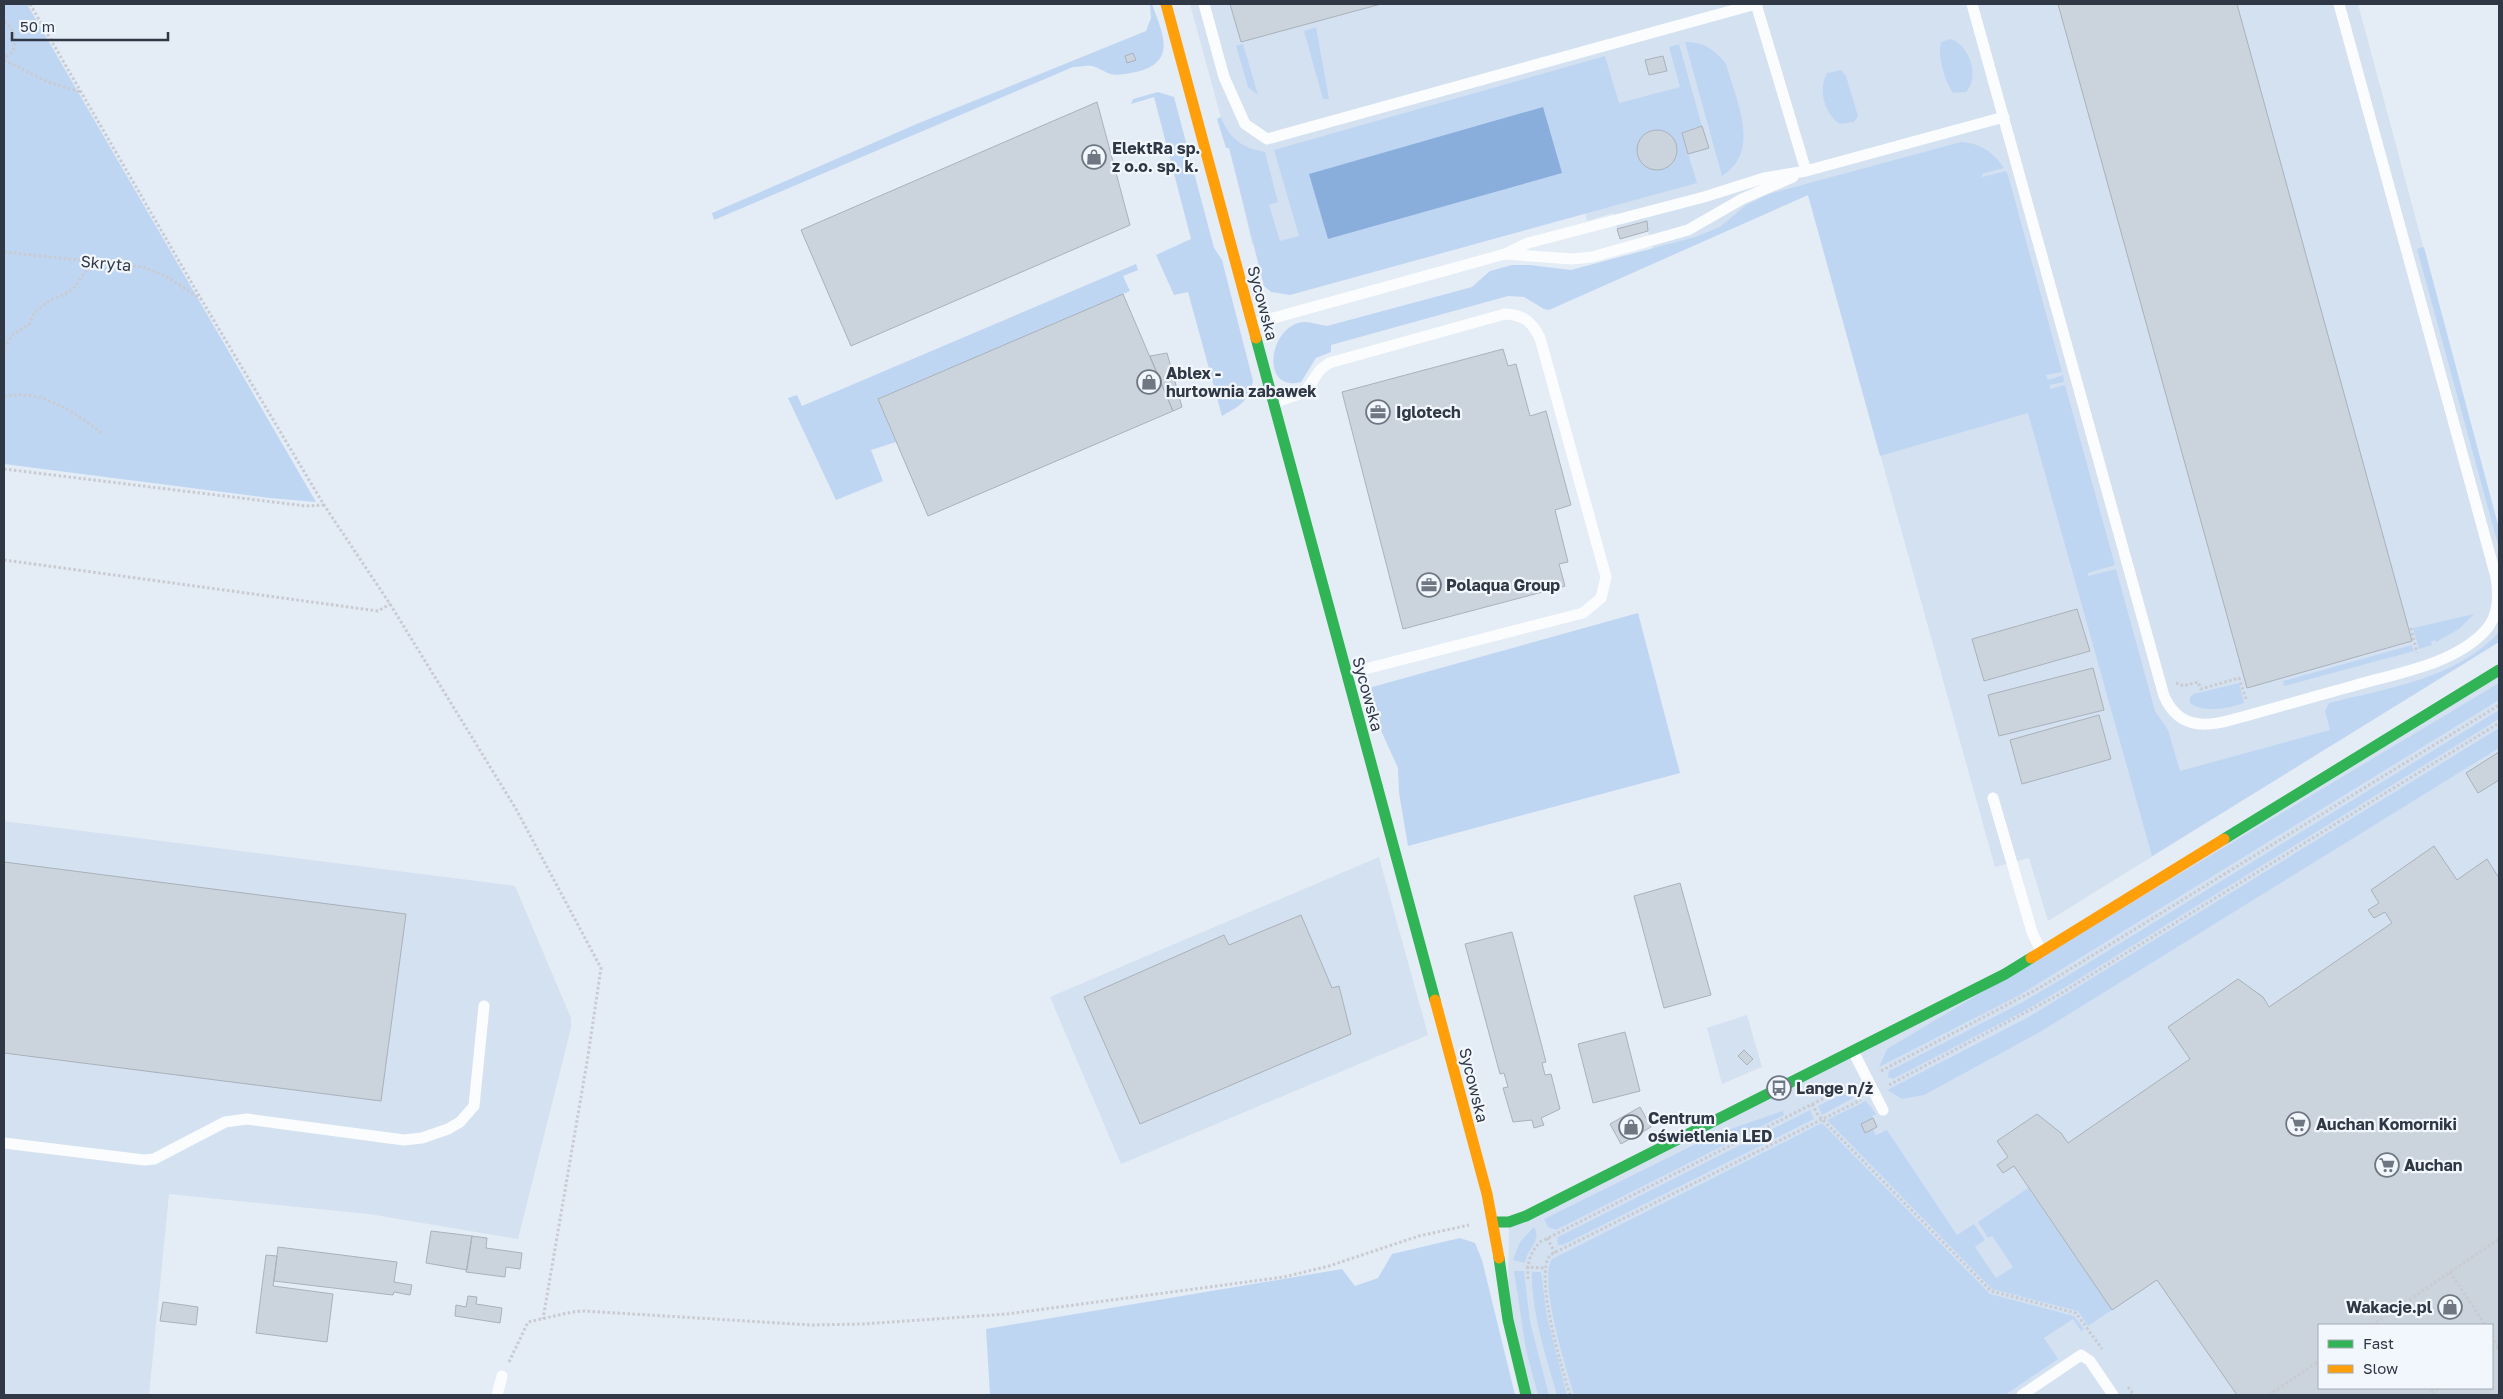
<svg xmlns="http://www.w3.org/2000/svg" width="2503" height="1399" viewBox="0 0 2503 1399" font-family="'Golos Text',sans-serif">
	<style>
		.built { fill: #d4e1f1; fill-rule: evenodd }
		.green { fill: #bfd6f3 }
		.water { fill: #8aaedc }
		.building { fill: #cbd3dd; stroke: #a9b1ba; fill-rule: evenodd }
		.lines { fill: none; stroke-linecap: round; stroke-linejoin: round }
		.path { stroke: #c9cbd0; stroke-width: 3; stroke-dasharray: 2.5 2.5; stroke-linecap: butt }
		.lane { stroke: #fbfcfe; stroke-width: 11 }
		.fast { stroke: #30b455; stroke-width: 11 }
		.slow { stroke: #ff9f0a; stroke-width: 11 }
		.labels { text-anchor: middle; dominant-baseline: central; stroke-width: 4.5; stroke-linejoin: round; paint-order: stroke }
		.poi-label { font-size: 16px; font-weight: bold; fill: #2f3844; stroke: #f2f7fd; text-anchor: start }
		.street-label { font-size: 16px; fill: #2f3844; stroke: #f2f7fd }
	</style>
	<rect width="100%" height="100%" fill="#e4ecf6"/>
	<path class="built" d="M1190,4H2358L2499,528V642L2048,921L2029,858L1995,867L1808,195L1603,285L1599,264L1653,249L1648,231L1620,239L1613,213L1587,221L1585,212L1323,281L1252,244L1237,176Z
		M2499,670V1395H1526L1508,1320L1509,1222L1955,1000ZM2319,1325H2492V1388H2319Z
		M4,821L515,886L571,1018V1028L518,1239L369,1214L169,1194L149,1395H4Z
		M1379,857L1428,1035L1121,1164L1050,997Z
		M1747,1015L1762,1067L1722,1084L1707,1028Z"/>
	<path class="green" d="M4,4H27L316,502L270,498L4,464Z
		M1150,4H1152C1161,30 1178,60 1140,71C1130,73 1121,76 1110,74C1104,72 1098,67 1092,66C1086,65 1079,67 1073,67L714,220L712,213L919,123L1146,31L1151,18Z
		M1316,27L1329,99H1323L1304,31Z
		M1951,39C1970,46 1980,77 1966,92L1953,93C1945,81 1937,56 1941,42Z
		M1685,42C1703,42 1715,49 1726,64C1736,100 1762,151 1722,176Z
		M1243,44L1258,95L1248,87L1236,46Z
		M1679,44L1702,126L1682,133L1697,183L1290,295L1271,292L1264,286L1229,148H1226L1217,119L1221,117C1229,139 1243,148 1265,152L1278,202L1269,205L1280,241L1299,236L1274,150L1605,56L1619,103L1680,87L1669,47Z
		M1841,70L1846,76L1858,116L1854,122L1840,124C1824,114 1818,89 1827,73Z
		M1158,92L1174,97L1214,248L1222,260L1253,381C1247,403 1241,405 1222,416L1188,292L1174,295L1156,255L1191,239L1154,97L1131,104L1133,99Z
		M1961,142C1981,143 1993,152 2004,168L1982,174V177L2006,171L2008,175L2062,372L2046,375L2048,380L2063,375L2064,382L2050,385V389L2065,385L2115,565L2088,573V576L2116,569L2155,711L2168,730L2180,771L2330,730L2325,711L2329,703C2388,688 2456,679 2499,632V642L2152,856L2028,413L1880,456L1808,195L1549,310L1544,309L1524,297L1508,296L1331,345V352L1316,358L1301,382C1259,393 1269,324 1304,322C1311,322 1320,325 1327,326L1472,287L1490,271L1512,265H1530L1571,270L1695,237L1720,227L1746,205L1769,194Z
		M2424,247L2499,529V548L2417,249Z
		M1136,264L1138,270L1123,276L1130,291L878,399L896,442L871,450L883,481L836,500L788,398L797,395L802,406Z
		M1638,613L1680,773L1408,846L1399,793L1398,768L1369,704L1365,689Z
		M2474,614L2459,629L2436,642L2435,640L2431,642L2432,645L2419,649L2413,628Z
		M2412,645L2414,651L2284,686L2283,681Z
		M2239,683L2244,703C2229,708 2205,714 2190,703V697L2194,694Z
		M2499,683V700L2018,996L1879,1067L1887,1049Z
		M2499,710V719L2069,985L2024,1011L1893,1079L1888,1077L1889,1071L2021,1003L2067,976Z
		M2499,728V748L2040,1032L1924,1095L1902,1099L1887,1090L2027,1018Z
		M1844,1093L1853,1098L1822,1115L1818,1106Z
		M1866,1101L1876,1114L1872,1116L1873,1118L1861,1124L1865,1133L1873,1129L1876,1135L1887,1130L1957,1235L1974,1224L1985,1240L1975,1247L1996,1278L2013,1267L1992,1236L1988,1238L1978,1222L2028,1188L2112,1310L2088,1326L2078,1311L1992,1289L1827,1120Z
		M1810,1110L1814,1119L1563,1245H1558L1557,1241L1558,1237Z
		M1783,1111L1784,1115L1556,1230L1548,1227L1544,1219L1716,1134Z
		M1822,1123L1990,1294L2074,1316L2084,1329L2081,1331L2073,1319L2044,1338L2058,1359L2005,1395H1574C1566,1369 1538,1280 1552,1259Z
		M1534,1227C1542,1242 1528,1246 1525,1263L1513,1260L1520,1242Z
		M1460,1238L1475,1243L1482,1260L1515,1395H990L986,1329L1342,1269L1355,1286L1378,1278L1392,1254Z
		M1514,1271H1524L1530,1322L1549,1395H1538L1526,1350Z
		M1532,1272H1541L1547,1317L1567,1395H1557C1546,1356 1531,1312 1532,1272Z"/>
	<path class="water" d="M1543,107L1562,173L1328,239L1309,174Z"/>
	<path class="building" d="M1230,4H1381L1241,42Z
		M2058,4H2237L2412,641L2247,688Z
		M1133,53L1136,60L1127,63L1125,56Z
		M1663,56L1667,71L1649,75L1645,60Z
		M1097,102L1130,225L851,346L801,230Z
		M1702,126L1709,148L1688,154L1682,133Z
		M1637 150a20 20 0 1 1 40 0a20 20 0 1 1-40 0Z
		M1647,221L1648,231L1620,239L1617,229Z
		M1123,294L1173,411L928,516L878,399Z
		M1503,349L1508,366L1516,364L1530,416L1546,411L1571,505L1555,510L1568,562L1559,564L1565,586L1403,629L1342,392Z
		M1167,353L1182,407L1173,411L1150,356Z
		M2077,609L2090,651L1984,681L1972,639Z
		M2093,668L2104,710L1999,736L1988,695Z
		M2099,715L2111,759L2022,784L2010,740Z
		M2499,752V780L2478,793L2466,773Z
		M2434,846L2457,880L2487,859L2499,878V1395H2237L2157,1280L2112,1310L2014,1166L2003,1173L1997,1165L2008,1157L1997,1141L2037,1114L2061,1133L2068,1143L2190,1059L2168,1027L2238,979L2263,997L2269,1007L2392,923L2385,912L2374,918L2368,910L2379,903L2371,890ZM2319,1325H2492V1388H2319Z
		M4,862L406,914L381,1101L4,1053Z
		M1680,883L1711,995L1664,1008L1634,896Z
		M1301,915L1332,988L1339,986L1351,1034L1140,1124L1084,997L1224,935L1229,945Z
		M1512,932L1546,1062L1542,1063L1545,1075L1551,1074L1560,1109L1541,1118L1544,1125L1534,1128L1532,1120L1513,1122L1503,1088L1508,1087L1504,1073L1500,1074L1465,944Z
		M1625,1032L1640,1091L1593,1103L1578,1044Z
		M1744,1050L1753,1059L1747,1065L1738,1056Z
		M1640,1107L1651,1127L1621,1144L1610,1124Z
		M1873,1118L1877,1127L1865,1133L1861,1124Z
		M431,1231L472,1236L467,1270L426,1263Z
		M472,1236L487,1238L486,1248L522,1253L520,1269L506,1267L505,1277L466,1272Z
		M278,1247L397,1262L394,1282L412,1285L410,1295L394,1292L393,1295L274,1281Z
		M266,1255L277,1256L273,1286L333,1294L327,1342L256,1333Z
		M468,1296L477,1297L476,1304L502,1308L500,1323L455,1316L456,1305L466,1307Z
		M163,1302L198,1307L196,1325L160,1321Z"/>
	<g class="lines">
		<path class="path" d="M30,4L201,299L324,505L390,604L516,809L601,968L588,1056L543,1319
			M4,22C16,31 16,38 13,52L4,58
			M4,60L48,82L81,92
			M4,252L143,267L166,276L201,299
			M4,348L13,334L29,325L34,313L50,300L63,295L73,289L92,263
			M4,397C40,387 75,413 103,434
			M4,469L306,506L324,505
			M4,560L378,611L390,604
			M2411,628L2417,653
			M2176,683L2183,686L2198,682L2201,689L2239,678L2246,699
			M1881,1071L2041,987L2499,705
			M1889,1085L2060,994L2499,723
			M1812,1104L1818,1115L1991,1291L2076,1313L2102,1349
			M1547,1238L1555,1253
			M1526,1267L1545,1268
			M2450,1272L2485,1325
			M1528,1279C1527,1264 1529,1254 1540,1242L1852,1084
			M2372,1325L2499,1239
			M2492,1336L2499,1347
			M2492,1351L2499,1346
			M509,1362L528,1322L572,1312L584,1311L811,1325L863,1324L1007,1314L1284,1277L1329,1266L1419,1236L1469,1225
			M2128,1387L2134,1395
			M1570,1395C1562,1368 1534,1277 1550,1255L1861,1100
			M2269,1395L2319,1361
			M2427,1395L2438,1388"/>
		<path class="lane" d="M1204,4L1224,77L1245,124L1267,139L1756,4L1806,171
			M1972,4L2164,696C2178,727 2202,728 2231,720C2272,709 2312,697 2353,686C2396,673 2453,665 2485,631C2499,616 2499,596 2496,577L2339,4
			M1505,254L1572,259L1592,257L1688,230L1742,199L1793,177
			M1252,324L1505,254L1528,243L1704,197L1764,178L1806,171L2004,117
			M1273,403L1305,392L1320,370L1329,363L1505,314C1524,315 1532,322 1540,338L1606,577L1601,598L1583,613L1346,674
			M1993,798L2032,932L2041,951
			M1853,1051L1883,1110
			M4,1143L144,1160L154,1159L225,1122L247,1119L404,1140L422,1138L448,1129L460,1122L474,1106L484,1006
			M497,1395L502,1376
			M2022,1395L2081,1355L2090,1361L2113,1395"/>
		<path class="fast" d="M1256,338L1435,1000
			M2224,839L2499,670
			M1493,1222H1509L1526,1216L2005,974L2031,958
			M1499,1258L1508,1320L1526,1395"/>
		<path class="slow" d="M1166,4L1256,338
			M2031,958L2224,839
			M1435,1000L1487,1194L1499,1258"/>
	</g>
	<defs>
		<g id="shop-ring" transform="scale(1.25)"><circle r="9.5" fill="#f2f7fd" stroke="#6e7782" stroke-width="1.5"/><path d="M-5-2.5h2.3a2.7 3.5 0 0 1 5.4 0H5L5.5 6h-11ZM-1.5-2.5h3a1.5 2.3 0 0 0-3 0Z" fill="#6e7782"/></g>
		<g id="office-ring" transform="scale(1.25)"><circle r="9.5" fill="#f2f7fd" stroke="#6e7782" stroke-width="1.5"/><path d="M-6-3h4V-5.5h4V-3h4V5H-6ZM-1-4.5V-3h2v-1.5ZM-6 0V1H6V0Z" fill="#6e7782"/></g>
		<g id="bus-ring" transform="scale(1.25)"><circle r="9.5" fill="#f2f7fd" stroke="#6e7782" stroke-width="1.5"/><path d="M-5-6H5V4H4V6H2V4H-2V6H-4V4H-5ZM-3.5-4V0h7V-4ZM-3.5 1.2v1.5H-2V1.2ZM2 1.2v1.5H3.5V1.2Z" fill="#6e7782"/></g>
		<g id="supermarket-ring" transform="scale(1.25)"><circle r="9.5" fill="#f2f7fd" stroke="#6e7782" stroke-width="1.5"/><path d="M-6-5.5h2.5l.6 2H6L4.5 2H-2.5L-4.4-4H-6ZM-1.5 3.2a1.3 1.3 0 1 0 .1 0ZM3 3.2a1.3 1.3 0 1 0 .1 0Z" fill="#6e7782"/></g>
	</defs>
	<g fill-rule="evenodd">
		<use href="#shop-ring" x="1094" y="157"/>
		<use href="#shop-ring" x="1149" y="382"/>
		<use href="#office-ring" x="1378" y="412"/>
		<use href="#office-ring" x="1429" y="585"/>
		<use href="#bus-ring" x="1779" y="1088"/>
		<use href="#supermarket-ring" x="2298" y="1124"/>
		<use href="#shop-ring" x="1631" y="1127"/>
		<use href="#supermarket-ring" x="2387" y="1165"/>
		<use href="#shop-ring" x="2450" y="1307"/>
	</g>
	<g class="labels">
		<g class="poi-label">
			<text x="1112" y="148">ElektRa sp.<tspan x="1112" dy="18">z o.o. sp. k.</tspan></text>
			<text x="1166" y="373">Ablex -<tspan x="1166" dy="18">hurtownia zabawek</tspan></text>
			<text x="1396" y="412">Iglotech</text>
			<text x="1446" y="585">Polaqua Group</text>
			<text x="1796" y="1088">Lange n/ż</text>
			<text x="1648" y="1118">Centrum<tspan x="1648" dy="18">oświetlenia LED</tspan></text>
			<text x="2316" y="1124">Auchan Komorniki</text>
			<text x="2404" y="1165">Auchan</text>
			<text x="2432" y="1307" text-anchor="end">Wakacje.pl</text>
		</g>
		<g class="street-label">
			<text transform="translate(106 263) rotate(5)">Skryta</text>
			<text transform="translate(1263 303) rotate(75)">Sycowska</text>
			<text transform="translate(1368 694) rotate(75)">Sycowska</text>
			<text transform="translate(1474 1085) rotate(76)">Sycowska</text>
		</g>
	</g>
	<rect width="2503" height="1399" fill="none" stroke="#2f3844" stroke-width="10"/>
	<rect x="2318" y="1324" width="175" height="65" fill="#f2f7fd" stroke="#a4abb3"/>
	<rect x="2328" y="1340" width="25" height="8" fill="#30b455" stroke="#a4abb3"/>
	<text x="2363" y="1349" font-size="15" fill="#2f3844">Fast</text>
	<rect x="2328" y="1365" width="25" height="8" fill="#ff9f0a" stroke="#a4abb3"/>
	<text x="2363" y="1374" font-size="15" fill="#2f3844">Slow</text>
	<path d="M12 32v8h156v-8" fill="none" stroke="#2f3844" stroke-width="2.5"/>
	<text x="20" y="32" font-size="15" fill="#2f3844" stroke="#f2f7fd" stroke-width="4" paint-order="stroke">50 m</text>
</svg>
